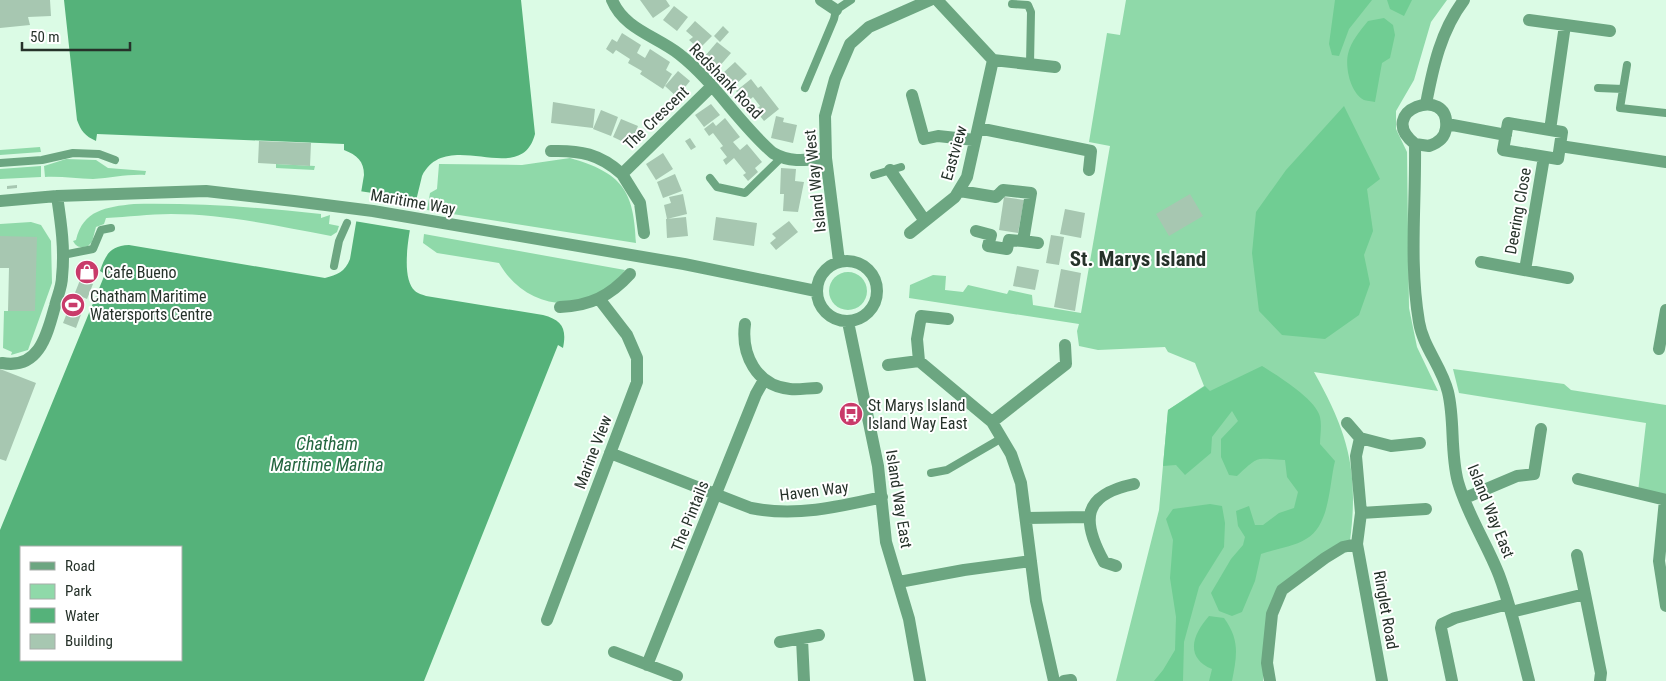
<svg xmlns="http://www.w3.org/2000/svg" width="1666" height="681" viewBox="0 0 1666 681" font-family="'Roboto Condensed',sans-serif">
	<style>
		.green { fill: #8fd9a9 }
		.forest { fill: #70cd93 }
		.water { fill: #55b27a; fill-rule: evenodd }
		.pier { fill: #dbfbe5 }
		.building { fill: #a7c7b1 }
		.lines { fill: none; stroke-linecap: round; stroke-linejoin: round }
		.service { stroke: #6ca681; stroke-width: 8 }
		.minor { stroke: #6ca681; stroke-width: 12 }
		.labels { text-anchor: middle; dominant-baseline: central; stroke-width: 4; stroke-linejoin: round; paint-order: stroke }
		.street-label { font-size: 16px; fill: #26322a; stroke: #fff }
		.poi-label { font-size: 16px; fill: #26322a; stroke: #fff; text-anchor: start }
		.water-label { font-size: 18px; font-style: italic; fill: #246640; stroke: #fff }
		.district-label { font-size: 21px; font-weight: bold; fill: #26322a; stroke: #fff }
	</style>
	<rect width="100%" height="100%" fill="#dbfbe5"/>
	<path class="green" d="M1126,0H1447L1431,22L1414,80L1396,111V129L1407,152L1409,308L1417,347L1438,391L1314,372C1348,433 1359,470 1350,541L1277,587L1265,634L1263,681H1116L1159,510L1168,410L1204,386L1195,363L1168,352L1165,347L1098,350L1079,346L1077,331L1079,324L909,298L910,285L933,275L946,276L945,290L963,292L968,285L1007,294L1009,290L1032,295L1033,305L1081,313L1110,146L1089,142L1107,33L1120,35Z
		M40,147L41,152L0,155V150Z
		M570,158C622,173 634,190 636,243L427,210L430,193L437,189L439,164L522,165Z
		M66,159L96,160L108,168L146,171L145,175C128,174 111,178 93,179C77,179 61,176 45,177L44,166Z
		M276,164L315,166L314,170L276,168Z
		M41,166V177L0,179V169Z
		M134,204C197,203 258,207 321,214V218L330,215L329,224L339,226L337,232L331,236C278,226 224,214 171,214C149,214 128,217 106,218L104,224L96,227L92,242L88,246C81,248 77,248 73,241L76,240C83,210 106,207 134,204Z
		M31,222L41,225L51,241L52,283L28,350L11,355L12,352L3,348L4,311H35L0,236V224Z
		M424,234L625,270C591,318 527,312 499,263L437,253L423,243Z
		M829 291a19 19 0 1 1 38 0a19 19 0 1 1-38 0Z
		M1453,369L1564,384L1571,390L1666,405V499L1638,492L1646,423L1459,393Z"/>
	<path class="forest" d="M1335,0H1372L1349,29L1339,56L1332,55L1329,44Z
		M1387,0H1412L1404,16L1390,9Z
		M1384,18L1393,25L1395,35L1390,58L1382,63L1375,102C1372,101 1366,101 1364,100C1350,93 1345,67 1348,54C1351,41 1360,31 1368,21Z
		M1344,106L1380,179L1367,189L1373,231L1364,255L1370,284L1359,315L1325,339L1282,335L1259,311L1252,253L1256,212L1286,170Z
		M1262,366C1277,375 1317,400 1320,417C1322,426 1320,436 1320,444L1335,461C1329,485 1330,526 1306,539C1293,547 1275,549 1261,554L1255,581L1242,612L1232,616L1219,611L1211,593L1231,559L1243,545L1245,537L1238,526L1236,511L1249,506L1255,525H1263L1279,513L1294,508L1298,492L1287,477L1285,460C1255,459 1261,454 1237,476L1229,475L1221,457V439L1238,421L1232,411L1212,437L1211,453L1185,475L1176,465L1163,466L1168,410L1205,386L1210,391Z
		M1210,504L1222,506L1225,523L1224,547L1199,587L1184,642L1183,681H1154L1163,670L1175,650L1176,617L1170,578L1173,540L1166,519L1173,509Z
		M1209,616L1224,618C1240,640 1237,655 1232,681H1209L1212,669C1184,657 1193,634 1209,616Z"/>
	<path class="water" d="M64,0H521L535,134C521,189 447,126 422,176C417,199 395,273 415,291C417,293 423,295 426,296L543,315C562,320 567,328 563,348L558,345L424,681H0V530L105,274L100,271C106,254 110,246 129,245L325,278C337,275 345,272 350,259L364,175C364,161 357,155 344,150V144L97,134L96,141C85,136 81,131 77,120ZM21,547H181V660H21Z"/>
	<path class="pier" d="M359,191L420,200L414,231L354,221Z"/>
	<path class="building" d="M0,0H50L51,16L28,17L30,25L0,28Z
		M640,0H666L670,6L653,18Z
		M674,6L688,17L677,31L663,20Z
		M695,21L712,36L699,49L689,40L693,37L686,31Z
		M723,26L729,32L720,42L714,36Z
		M622,33L641,45L637,53L645,58L650,49L670,62L666,70L672,74L663,89L640,74L642,71L628,63L630,59L616,50L613,54L606,49L612,39L617,42Z
		M717,42L731,53L718,68L705,56Z
		M735,62L747,74L734,86L723,73Z
		M678,71L690,81L677,97L665,86Z
		M751,79L758,88L761,86L779,109L764,121L755,110L760,106L753,97L746,103L736,91Z
		M553,102L595,109L593,128L551,123Z
		M711,104L720,115L704,127L695,115Z
		M601,110L618,117L611,136L593,129Z
		M776,116L784,118L783,122L797,125L793,143L771,138Z
		M725,118L740,137L733,142L740,150L747,144L762,162L755,168L758,172L748,181L743,175L746,173L734,158L726,165L723,160L727,157L720,148L723,146L713,133L709,136L704,129L713,122L716,126Z
		M621,119L638,126L630,145L613,137Z
		M690,138L696,147L691,150L685,141Z
		M259,141L311,143L310,166L258,163Z
		M663,153L673,169L656,180L646,164Z
		M781,168L796,169L795,181L804,182L798,212L783,211L784,194H780Z
		M675,174L682,191L663,198L657,182Z
		M17,185V188L7,189V186Z
		M683,194L687,214L667,219L664,205L671,203L669,197Z
		M1190,194L1203,216L1169,236L1156,214Z
		M1004,197L1024,200L1018,233L999,230Z
		M1065,209L1085,213L1081,238L1060,234Z
		M686,217L688,236L667,238L666,219Z
		M716,217L757,223L754,246L713,240Z
		M789,221L798,232L776,250L770,243L776,238L772,234Z
		M1051,235L1064,237L1059,265L1046,263Z
		M0,236L37,237L35,311H8L9,268H0Z
		M1017,266L1039,270L1035,290L1013,286Z
		M1061,269L1081,273L1075,311L1054,307Z
		M84,270L90,272L87,282L93,284L87,299L80,296L76,307L83,309L76,328L63,323Z
		M0,369L36,383L6,461L0,459Z"/>
	<g class="lines">
		<path class="service" d="M1012,4L1028,5L1031,12L1030,64
			M1627,65L1620,108L1666,113
			M805,88L834,19L836,10L851,0
			M1598,88L1623,89
			M0,163L42,160L73,153L99,154L115,160
			M874,175L901,167
			M710,178L717,187L745,193L781,158
			M63,255L93,249L101,230L111,228
			M334,266L339,241L347,223
			M931,473L947,470L1002,438"/>
		<path class="minor" d="M612,0C624,29 656,36 679,54C715,82 738,123 773,153C790,163 807,160 826,158
			M821,0L836,10
			M937,0L993,60L1055,67
			M1529,20L1610,31
			M912,95L924,139L938,136L975,140
			M1426,104C1433,67 1441,30 1464,0
			M1508,123L1562,132L1558,159L1503,150Z
			M1447,124L1506,135
			M978,128L1091,151L1089,170
			M1550,130L1565,25
			M1415,144L1429,146C1438,143 1445,138 1446,128C1451,83 1373,111 1415,144C1416,204 1409,263 1419,322C1423,347 1442,367 1448,392C1455,421 1450,452 1458,482C1467,514 1487,544 1499,575C1512,610 1520,646 1529,681
			M1560,146L1666,162
			M551,151C580,150 600,154 622,174
			M890,170L925,221
			M960,191L996,197L1003,190L1031,193L1023,241L1009,240L1007,249L988,246L991,235L976,231
			M0,201L57,196L206,191L294,201L373,211L684,264L816,291
			M644,233L640,203L622,174L712,86
			M910,233L955,197L967,177L993,60
			M1023,241L1038,243
			M817 291a30 30 0 1 1 60 0a30 30 0 1 1-60 0Z
			M839,261L826,158L825,116L835,79L850,44L869,27L930,0
			M1481,262L1568,278
			M1525,270L1544,157
			M560,307C590,306 610,296 630,274
			M848,322L878,466L886,542L909,619L920,681
			M745,324C741,354 756,386 790,389C799,390 808,388 817,388
			M1659,349L1666,310
			M919,361L917,339L921,316L948,319
			M2,363C39,370 47,335 55,306C57,297 62,287 62,277C65,249 61,223 57,196
			M888,365L919,361L992,422L1011,454L1021,483L1036,601L1054,681
			M992,422L1066,364L1065,345
			M1347,423L1360,438L1391,446L1420,443
			M1360,438L1356,456L1361,513L1357,544L1382,681
			M610,453L751,508C795,517 838,507 882,497
			M1578,479L1666,500
			M1465,498L1517,476L1534,474L1541,429
			M1665,500L1659,561L1666,606
			M1361,513L1426,509
			M1027,518L1088,517
			M1577,555L1585,594
			M1116,566L1104,562C1081,520 1082,495 1134,484
			M899,582L964,570L1031,561
			M1511,612L1585,594L1601,673L1600,681
			M547,620L637,382V358L627,335L600,300
			M802,639L804,681
			M780,642L819,635
			M614,652L677,676
			M647,665L756,394L764,380
			M1064,681L1071,680
			M1270,681L1267,663L1272,614L1282,590L1325,558L1343,547L1357,544
			M1452,681L1441,628L1442,624L1455,618L1508,604"/>
	</g>
	<defs>
		<g id="shop-disc" transform="scale(1.25)"><circle r="9.5" fill="#c93b6a" stroke="#fff"/><path d="M-5-2.5h2.3a2.7 3.5 0 0 1 5.4 0H5L5.5 6h-11ZM-1.5-2.5h3a1.5 2.3 0 0 0-3 0Z" fill="#fff"/></g>
		<g id="stadium-disc" transform="scale(1.25)"><circle r="9.5" fill="#c93b6a" stroke="#fff"/><path d="M0-5a6.5 5 0 1 0 0 10a6.5 5 0 1 0 0-10ZM-3.5-1.8h7v3.6h-7Z" fill="#fff"/></g>
		<g id="bus-disc" transform="scale(1.25)"><circle r="9.5" fill="#c93b6a" stroke="#fff"/><path d="M-5-6H5V4H4V6H2V4H-2V6H-4V4H-5ZM-3.5-4V0h7V-4ZM-3.5 1.2v1.5H-2V1.2ZM2 1.2v1.5H3.5V1.2Z" fill="#fff"/></g>
	</defs>
	<g fill-rule="evenodd">
		<use href="#shop-disc" x="87" y="272"/>
		<use href="#stadium-disc" x="73" y="305"/>
		<use href="#bus-disc" x="851" y="414"/>
	</g>
	<g class="labels">
		<g class="street-label">
			<text transform="translate(726 81) rotate(46)">Redshank Road</text>
			<text transform="translate(656 118) rotate(-44)">The Crescent</text>
			<text transform="translate(954 153) rotate(-74)">Eastview</text>
			<text transform="translate(815 181) rotate(-96)">Island Way West</text>
			<text transform="translate(413 202) rotate(10)">Maritime Way</text>
			<text transform="translate(1518 211) rotate(-80)">Deering Close</text>
			<text transform="translate(593 452) rotate(-69)">Marine View</text>
			<text transform="translate(814 491) rotate(-7)">Haven Way</text>
			<text transform="translate(899 499) rotate(81)">Island Way East</text>
			<text transform="translate(1491 511) rotate(68)">Island Way East</text>
			<text transform="translate(690 516) rotate(-68)">The Pintails</text>
			<text transform="translate(1386 610) rotate(80)">Ringlet Road</text>
		</g>
		<g class="poi-label">
			<text x="104" y="272">Cafe Bueno</text>
			<text x="90" y="296">Chatham Maritime<tspan x="90" dy="18">Watersports Centre</tspan></text>
			<text x="868" y="405">St Marys Island<tspan x="868" dy="18">Island Way East</tspan></text>
		</g>
		<g class="water-label">
			<text x="327" y="443">Chatham<tspan x="327" dy="21">Maritime Marina</tspan></text>
		</g>
		<g class="district-label">
			<text x="1138" y="259">St. Marys Island</text>
		</g>
	</g>
	<rect x="20" y="546" width="162" height="115" fill="#ffffff" stroke="#a8adaa"/>
	<rect x="30" y="562" width="25" height="8" fill="#6ca681" stroke="#a8adaa"/>
	<text x="65" y="571" font-size="15" fill="#26322a">Road</text>
	<rect x="30" y="584" width="25" height="15" fill="#8fd9a9" stroke="#a8adaa"/>
	<text x="65" y="596" font-size="15" fill="#26322a">Park</text>
	<rect x="30" y="608" width="25" height="15" fill="#55b27a" stroke="#a8adaa"/>
	<text x="65" y="621" font-size="15" fill="#26322a">Water</text>
	<rect x="30" y="634" width="25" height="15" fill="#a7c7b1" stroke="#a8adaa"/>
	<text x="65" y="646" font-size="15" fill="#26322a">Building</text>
	<path d="M22 42v8h108v-8" fill="none" stroke="#26322a" stroke-width="2.5"/>
	<text x="30" y="42" font-size="15" fill="#26322a" stroke="#ffffff" stroke-width="4" paint-order="stroke">50 m</text>
</svg>
